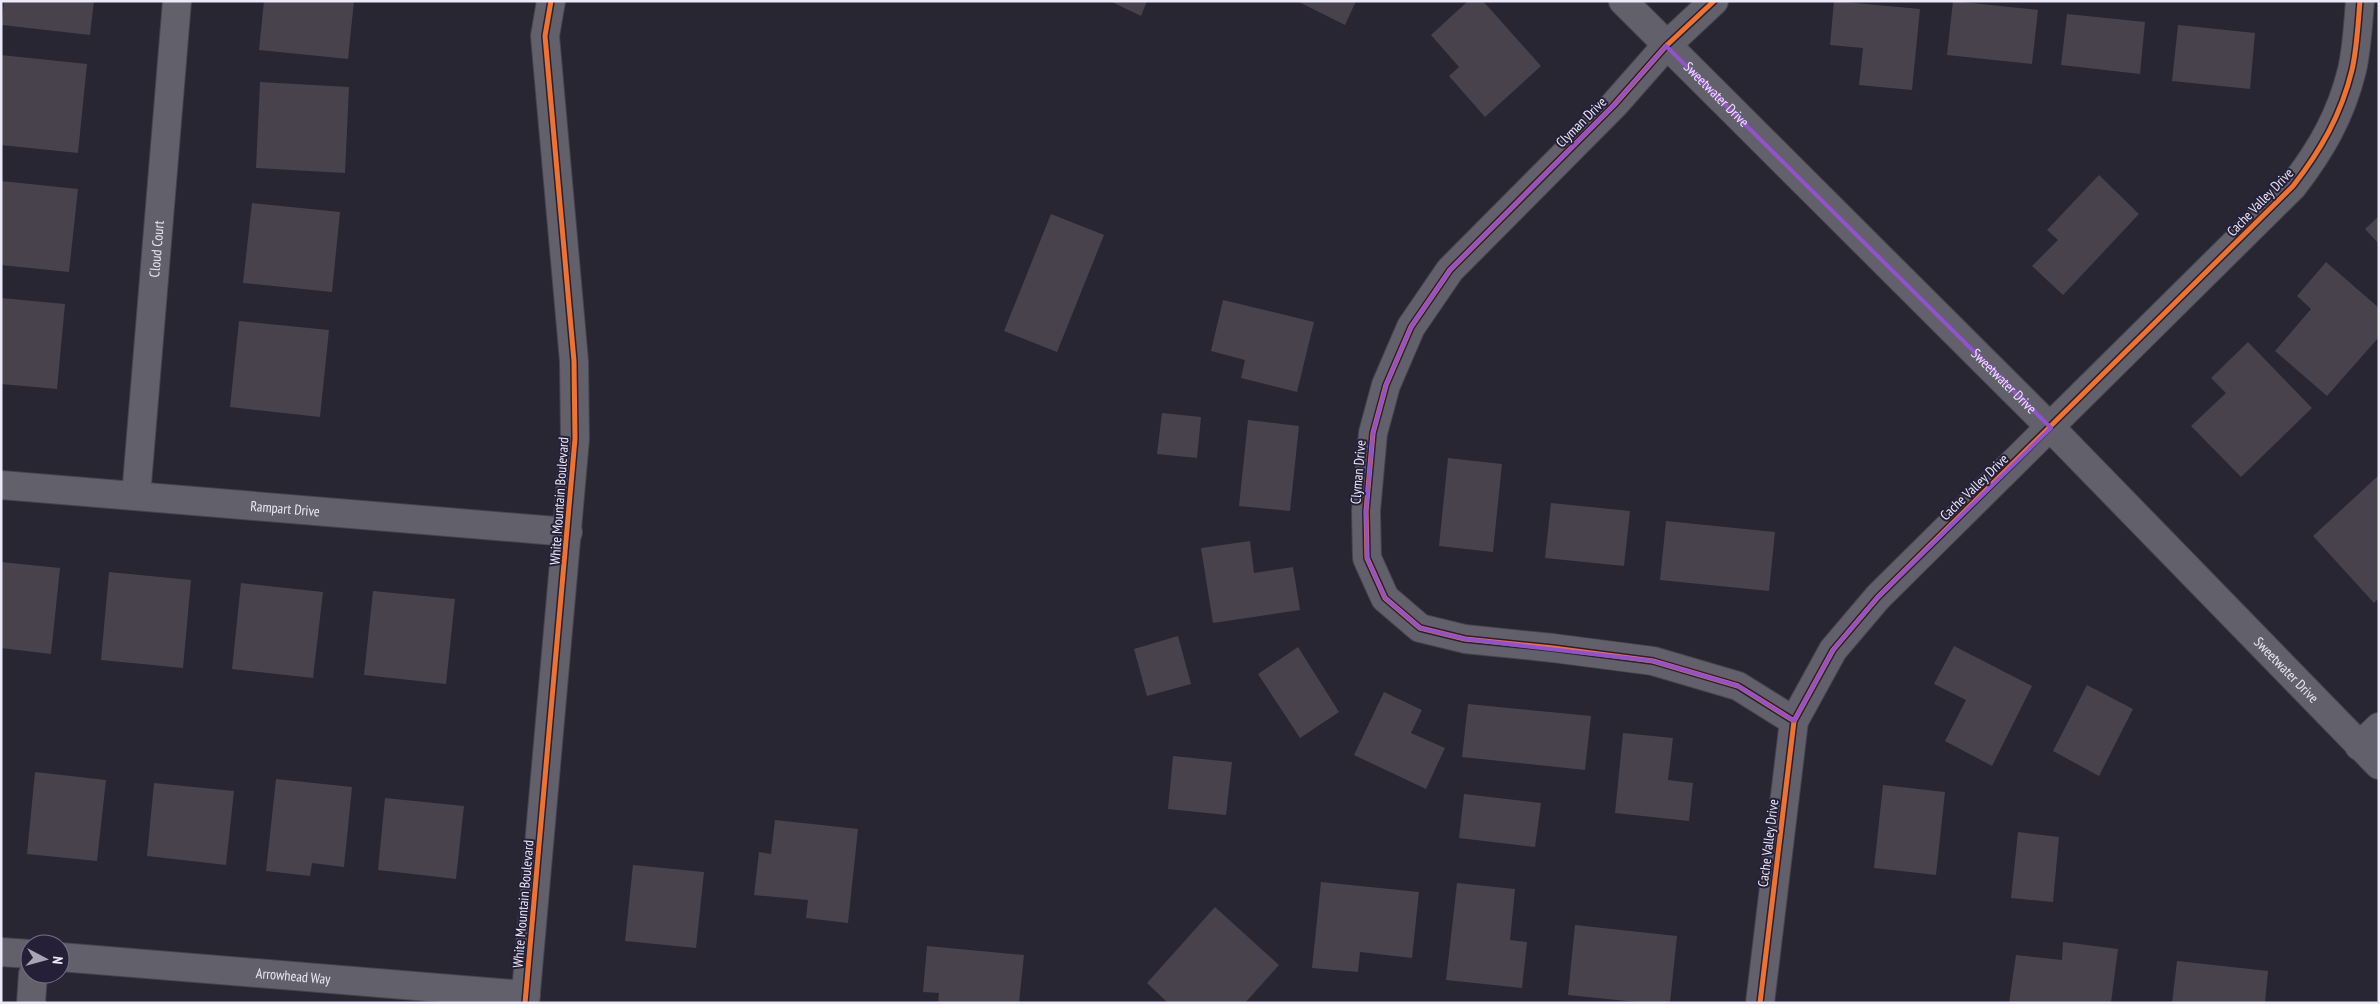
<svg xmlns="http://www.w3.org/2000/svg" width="2380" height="1004" viewBox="0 0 2380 1004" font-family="'PT Sans Narrow',sans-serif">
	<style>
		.building { fill: #48424c }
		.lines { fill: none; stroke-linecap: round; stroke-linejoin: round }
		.minor-casing { stroke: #46434e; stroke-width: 30 }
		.minor { stroke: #62606a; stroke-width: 28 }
		.cycleway-casing { stroke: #252038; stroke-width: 8 }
		.cycleway { stroke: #ef722f; stroke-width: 5 }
		.marked { fill: none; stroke: #9252cb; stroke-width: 4; stroke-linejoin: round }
		.labels { text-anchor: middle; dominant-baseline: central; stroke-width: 4; stroke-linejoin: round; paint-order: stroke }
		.street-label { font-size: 14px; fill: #ece9fa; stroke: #252038 }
	</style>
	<rect width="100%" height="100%" fill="#282632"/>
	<path class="building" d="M4,1H94L90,35L2,25Z
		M264,1H354L348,59L259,50Z
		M1110,1H1147L1141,16Z
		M1297,1H1356L1345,25Z
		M1468,1H1483L1541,66L1485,117L1449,76L1459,67L1431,35Z
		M1834,1L1920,9L1912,90L1859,85L1863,48L1830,45Z
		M1953,1L2038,10L2032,64L1947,55Z
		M2067,14L2145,22L2140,74L2061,65Z
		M2178,25L2255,33L2250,89L2172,81Z
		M1,55L87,64L78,153L1,145Z
		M260,82L349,87L345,173L256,168Z
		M2099,175L2139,214L2063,295L2032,266L2058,240L2047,230Z
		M1,181L78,189L69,272L1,265Z
		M252,203L340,212L332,292L243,283Z
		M1051,214L1104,235L1057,352L1004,331Z
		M2379,216V244L2365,229Z
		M2326,262L2379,308V337L2327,396L2275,351L2311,309L2297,296Z
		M1,298L65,304L57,389L1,384Z
		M1223,300L1314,322L1297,392L1241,378L1245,360L1211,351Z
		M239,321L329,330L320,417L230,407Z
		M2248,342L2312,408L2241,477L2191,426L2226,393L2211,378Z
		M1162,413L1201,417L1197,458L1157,454Z
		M1248,420L1299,426L1290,511L1239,506Z
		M1448,458L1502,464L1493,552L1439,546Z
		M2379,475V598L2374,603L2313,536Z
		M1551,503L1630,511L1624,566L1545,558Z
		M1666,521L1775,532L1769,591L1660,580Z
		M1250,541L1254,573L1293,567L1300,610L1213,623L1201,548Z
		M1,562L60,568L51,654L1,648Z
		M109,572L191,580L183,668L101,660Z
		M241,583L323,592L313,678L232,669Z
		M373,591L455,599L446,684L364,675Z
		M1178,636L1191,684L1147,696L1134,649Z
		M1954,646L2032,686L1992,766L1945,741L1966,700L1934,684Z
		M1298,647L1339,712L1300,738L1258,674Z
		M2087,685L2133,709L2099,776L2053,751Z
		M1384,692L1422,710L1411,733L1445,748L1426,789L1354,755Z
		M1468,704L1591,716L1585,770L1462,757Z
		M1623,733L1673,738L1668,780L1693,783L1689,821L1615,813Z
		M1173,756L1232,762L1226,815L1168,809Z
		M35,772L106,780L97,861L27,854Z
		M276,779L352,787L344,867L312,863L310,876L266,871Z
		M154,783L234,791L226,865L147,856Z
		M1883,785L1945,792L1936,875L1874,868Z
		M1464,794L1541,803L1535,847L1459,838Z
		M385,798L464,806L456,879L378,870Z
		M775,820L858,829L848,923L806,918L808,900L754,895L759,852L771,854Z
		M2018,832L2059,837L2053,902L2011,898Z
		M633,865L704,872L696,948L625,941Z
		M1321,882L1419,892L1412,958L1360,952L1358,972L1312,968Z
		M1457,883L1515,889L1510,940L1527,942L1522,988L1446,980Z
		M1215,907L1279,965L1245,1003H1168L1147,983Z
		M1575,925L1677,936L1670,1003H1646L1568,995Z
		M2063,942L2118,949L2111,1003H2009L2016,955L2062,960Z
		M927,946L1024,955L1019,1003H938L939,993L923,992Z
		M2177,961L2268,971L2265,1003H2172Z"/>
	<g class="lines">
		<g class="minor-casing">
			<g id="minor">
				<path id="s1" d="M1623,1L2051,428L2379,765"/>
				<path d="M1714,1L1666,46L1614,105L1450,270L1411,327L1386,385L1373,433L1366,511L1367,558L1385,598L1420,628L1465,639L1553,648L1653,661L1738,686L1794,721"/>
				<path id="s2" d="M1,485L568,532"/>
				<path id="s3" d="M136,496L177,1"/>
				<path d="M2359,746L2379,727"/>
				<path d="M1,952L30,954"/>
				<path id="s4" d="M60,957L526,995"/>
				<path d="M31,1003L33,974"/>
				<path d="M525,1003L575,439L574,361L545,36L551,1"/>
				<path d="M1760,1003L1794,721L1833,650L1878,597L2293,186C2321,150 2341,115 2352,70C2357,48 2358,24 2360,1"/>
			</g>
		</g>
		<use href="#minor" class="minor"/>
		<g class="cycleway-casing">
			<path id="cycleway" d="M1714,1L1666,46L1614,105L1450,270L1411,327L1386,385L1373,433L1366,511L1367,558L1385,598L1420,628L1465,639L1553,648L1653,661L1738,686L1794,721
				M525,1003L575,439L574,361L545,36L551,1
				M1760,1003L1794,721L1833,650L1878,597L2293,186C2321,150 2341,115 2352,70C2357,48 2358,24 2360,1"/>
		</g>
		<use href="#cycleway" class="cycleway"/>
	</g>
	<path class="marked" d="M1666,46L2051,428L1878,597L1833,650L1794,721L1738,686L1653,661L1465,639L1420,628L1385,598L1367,558L1366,511L1373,433L1386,385L1411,327L1450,270L1614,105Z"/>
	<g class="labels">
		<g class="street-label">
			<text stroke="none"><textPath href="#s1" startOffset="132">Sweetwater Drive</textPath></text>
			<text transform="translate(1581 122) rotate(-45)">Clyman Drive</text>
			<text transform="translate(2260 202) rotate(-46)">Cache Valley Drive</text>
			<text stroke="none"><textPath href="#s3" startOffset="248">Cloud Court</textPath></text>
			<text stroke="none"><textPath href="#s1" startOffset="538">Sweetwater Drive</textPath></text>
			<text transform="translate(1358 472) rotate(-85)">Clyman Drive</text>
			<text transform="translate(1974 487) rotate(-44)">Cache Valley Drive</text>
			<text transform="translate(559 501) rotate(-86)">White Mountain Boulevard</text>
			<text stroke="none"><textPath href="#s2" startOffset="285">Rampart Drive</textPath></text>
			<text stroke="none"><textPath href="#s1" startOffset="942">Sweetwater Drive</textPath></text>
			<text transform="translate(1768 843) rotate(-83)">Cache Valley Drive</text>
			<text transform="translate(523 904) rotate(-85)">White Mountain Boulevard</text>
			<text stroke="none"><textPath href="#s4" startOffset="234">Arrowhead Way</textPath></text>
		</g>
	</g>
	<rect width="2380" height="1004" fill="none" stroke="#ece9fa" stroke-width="5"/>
	<g transform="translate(45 959) rotate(96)"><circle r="24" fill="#252038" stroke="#757086"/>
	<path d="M0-4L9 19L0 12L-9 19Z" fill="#a7a5b4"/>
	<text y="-8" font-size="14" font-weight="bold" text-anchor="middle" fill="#ece9fa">N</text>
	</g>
</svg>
